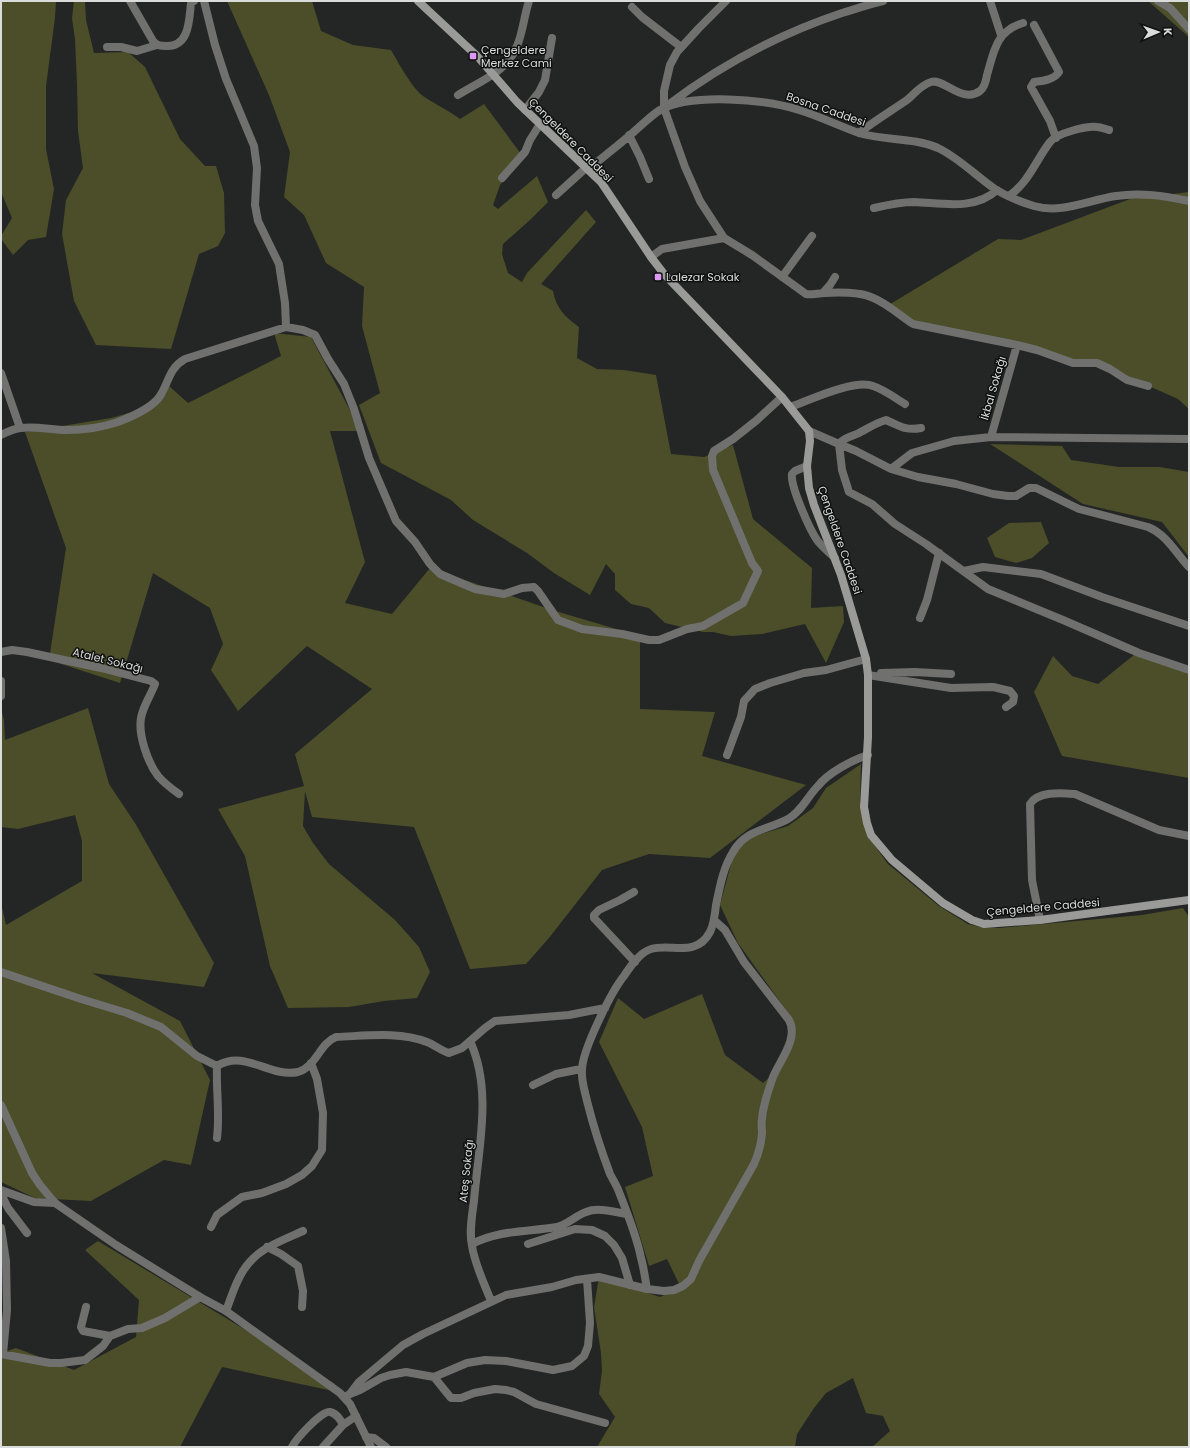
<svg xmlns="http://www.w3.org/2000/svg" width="1190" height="1448" viewBox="0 0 1190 1448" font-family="Poppins,sans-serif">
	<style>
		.forest { fill: #4b4e28 }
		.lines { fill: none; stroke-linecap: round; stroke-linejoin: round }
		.minor { stroke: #70706f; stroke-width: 8 }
		.tertiary { stroke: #70706f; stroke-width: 8 }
		.secondary { stroke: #9a9b99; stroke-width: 8 }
		.poi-dot { fill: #dc99f4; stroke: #0e0f0f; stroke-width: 1.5 }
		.labels { text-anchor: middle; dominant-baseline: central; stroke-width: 3; stroke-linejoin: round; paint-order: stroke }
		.poi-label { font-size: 11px; fill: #dadbdb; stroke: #0e0f0f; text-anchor: start }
		.street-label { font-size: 11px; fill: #dadbdb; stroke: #0e0f0f }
	</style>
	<rect width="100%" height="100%" fill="#242625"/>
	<path class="forest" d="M1,1H56L55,18L46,86V149L54,189L46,237L28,240L13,255L1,239V236L12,218L1,192Z
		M74,1H85L86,20L94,53L128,52L145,67L180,139L205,166H216L224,193L225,233L218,246L199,254L171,349L96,345L74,301L62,234L66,200L83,168L78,131L77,84L75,39L72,18Z
		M227,1H312L321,31L353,45L391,50C398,62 412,88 423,96C435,104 448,110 460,119L484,104L524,158L500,185L493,205L498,209L537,176L548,202L530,220L503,244L502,254L508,273L522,282L527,273L586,210L596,222L541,284L553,291C556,308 565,317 579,327L577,358L597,369L624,370L656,375L671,454L704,457L733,445L753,519L812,568L811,608L843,606L844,622L826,663L805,624L762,634L731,636L713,632H703L665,623L649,608L631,604L615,590V574L606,564L590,595L554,573L527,553L473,520L451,500L381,463L359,405L380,393L362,326L364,287L326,263L304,215L284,197L290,152L269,95Z
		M1148,1H1189V37Z
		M1189,192V409L1178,399L1106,367L917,323L887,306L998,239L1021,240L1130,199Z
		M274,333L311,337L361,431H330L365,562L345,603L392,614L430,568L552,610L640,636V709L715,712L702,756L806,785L710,858L649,854L602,870L549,938L526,964L470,969L414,827L312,817L305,791L303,826L313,843L329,864L395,920L419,947L430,972L417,998L384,1001L349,1007L288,1008L270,966L245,856L218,809L304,786L295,754L372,689L307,646L238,711L211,670L223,644L210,608L153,573L120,683L49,660L66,548L25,432L111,418L153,406L168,385L188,403L281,356Z
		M990,444L1062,446L1071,460L1119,467H1160L1189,472V557L1162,522L1083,504Z
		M1041,522L1049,543L1032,558L1016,563L995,557L987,538L1009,523Z
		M1135,654L1189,669V778L1062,756L1034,692L1053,656L1072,676L1098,684Z
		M88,708L109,784L135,823L214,963L204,987L92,973L180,1021L210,1080L191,1165L164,1160L91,1201L35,1198L1,1182V903L6,925L82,881V841L75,815L18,829L1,827V709L4,720L5,740Z
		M861,764L860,802L867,835L888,864L939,906L968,924L980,927L999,928L1142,915L1183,908L1189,917V1447H872L890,1431L883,1416L866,1413L853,1378L826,1393L814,1408L797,1434L795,1447H597L615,1417L599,1394L602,1371L601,1353L594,1307L599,1277L660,1297L681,1288L667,1259L649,1266L625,1187L653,1176L642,1127L599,1042L618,998L644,1019L702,994L725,1055L763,1083L778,1070L794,1032V1021L738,943L720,905L734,853L751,837L788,826L813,808L826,788Z
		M98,1241L335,1384L333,1391L222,1367L180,1447H1V1353L16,1348L74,1370L136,1337L139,1300L85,1250Z"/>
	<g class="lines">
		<path class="minor" d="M130,1L153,41C157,46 161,46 167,46C190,46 189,19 191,3L194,1
			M204,1L215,45L226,79L254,146L257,168L255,205L258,221L279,264L285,303L286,327
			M726,1L699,28L677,52L670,65L664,91V108L685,167L700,201L724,238L752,255L806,294C813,295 818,293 825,293C837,292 860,292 871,297C887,303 899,315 913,324L1017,345L1037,350L1073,363H1097L1110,369L1127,380L1148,386
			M990,1L1001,35
			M1158,1L1170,8L1189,29
			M632,7L642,17L681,47
			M1034,25L1059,72C1054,80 1042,81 1034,82L1031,87L1050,121L1056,138
			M107,47H121L137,51L157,45
			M458,95C480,81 507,72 517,46C523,32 524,16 529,1
			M668,105C721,65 779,34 842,13C856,9 869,4 883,1
			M525,110L539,92L545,80L552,38
			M859,133C874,121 891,111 907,100C914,94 921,85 931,82C944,78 962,104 980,91C984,88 986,81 987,75C994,51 996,31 1023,23
			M629,135L640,157L649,179
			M502,178L525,152L530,140L540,124
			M556,195L587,167L595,164C609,152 624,141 637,129C644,123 652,115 660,110C691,93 765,99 799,110C819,116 839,126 859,133C885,141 913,137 938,148C959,158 976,176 995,189C1006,196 1021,202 1034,206C1062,214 1088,200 1116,196C1141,192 1164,196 1189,201
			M1009,196C1029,182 1036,160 1050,142C1057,133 1086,126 1097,127C1101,127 1105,129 1109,130
			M874,208C887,205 900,202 914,202C942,203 974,211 997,190
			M651,257L662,249L724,238
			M782,277L812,236
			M823,293L830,285L835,277
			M1,373L20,428
			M790,407C810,400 854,379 873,386C885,390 895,398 905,404
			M921,428C905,431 900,426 886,420C876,423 868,428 859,433C851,437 844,437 839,444L856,451L891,469L912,453L954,441L991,437L1189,439
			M809,431L839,444L842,470L849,492L872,504L895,524L926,544L988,589L1063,620L1139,653L1189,670
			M1,435C7,432 15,428 21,428C36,426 52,430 67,430C84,430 103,427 118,422C131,417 153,407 160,396C169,382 169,368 185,359L286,327L303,330L315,335L328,359L344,384L354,409L369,458L396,521L415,542L430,564L440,574L475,589L504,594L522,588L534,587L538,591L558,620L582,629L622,634L649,640H659L687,629L703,626L743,603L758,571L752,563L713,470L712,456L714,451L733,439L757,420L782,397
			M991,437L1017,345
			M807,466L795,471L792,474C790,486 810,530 817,540C822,547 829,552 835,558
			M891,469L918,477L956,484L993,494L1008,496H1016L1029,488H1036L1079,509L1148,527C1167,535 1175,552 1189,567
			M964,571L983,567L1041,574L1102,597L1189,626
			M920,618L927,600L939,553
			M1,652L12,650L27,652L101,668L151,681L155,684C151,695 143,706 141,718C138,735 148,763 158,776C164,783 172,789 179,794
			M881,673L915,672L951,674
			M868,675L951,688L993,687L1010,691L1014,696L1013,702L1006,707
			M727,755L741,717L744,701L755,689L770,683L804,673L826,670L866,659
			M634,892L620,900L599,910L594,915V918L635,962
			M1040,920L1032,880L1030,804C1038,791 1061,793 1075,794L1159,830L1189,836
			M1,972L81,999L127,1013L161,1027L197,1056L217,1066
			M470,1041C493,1091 478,1149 474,1201C472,1215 469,1232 472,1246C475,1265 484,1283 491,1301
			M217,1066C246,1049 269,1078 298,1072C316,1067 320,1043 336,1037C365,1036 399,1031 427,1042C435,1045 441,1051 449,1053L462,1048L485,1028L495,1021L569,1015L605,1008
			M217,1066C216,1091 220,1113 217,1138
			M533,1085L556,1074L581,1069
			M1,1190L34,1202L55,1203
			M1,1194L8,1208L27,1233
			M211,1227L217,1215L242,1197L262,1193L286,1184L302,1175L312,1166L322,1150L323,1113L317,1079L311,1063
			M1,1228L6,1261L7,1310L3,1354
			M472,1244C498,1230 528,1232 557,1227C568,1224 575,1216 586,1212C598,1207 614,1212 627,1214
			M528,1244L575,1229L592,1230L605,1236L614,1245L622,1258L630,1285
			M267,1247L281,1254L298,1266L303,1291L302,1307
			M647,1289C645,1279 644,1268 641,1258C637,1237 627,1212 619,1192C617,1186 613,1180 610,1174C601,1150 593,1125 587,1101C585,1091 581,1081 582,1070C582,1051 611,992 624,976C630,967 640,952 651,949C671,943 696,958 710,932C714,924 715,914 716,905C720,886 723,868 733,852C746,829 768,830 788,819C802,811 807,797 818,786C828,773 852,760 868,755
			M86,1307L81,1327L83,1331L110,1336
			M226,1311C231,1298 235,1283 243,1271C256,1249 281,1241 303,1231
			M1,1354L50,1363H61L85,1360L103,1346L110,1336L128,1329L142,1328L165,1318L200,1297
			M434,1377L451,1398H461L474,1393L495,1389L506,1390L514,1392L536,1404L605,1423
			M350,1394L360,1390L381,1378L390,1375L406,1372L434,1377L467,1363L485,1360L506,1361L553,1370L572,1366L584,1356L588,1346L590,1323L587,1279
			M345,1397L350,1394L359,1382L403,1345L423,1334L506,1295L552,1287L576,1280L599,1277L647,1289L664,1291L674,1290L683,1286L691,1279L699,1261L754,1164C758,1155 761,1145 762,1134C762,1129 761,1124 762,1119C763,1105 768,1091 773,1077C780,1060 799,1038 789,1020L744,962L725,930L714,920
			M366,1437L374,1438L386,1447
			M292,1447C296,1439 322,1410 330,1412C336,1413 341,1420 343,1425
			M323,1447L343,1425L356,1416"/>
		<path class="tertiary" d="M1,681V696
			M1,1105L32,1173L40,1185L55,1203L116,1245L200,1297L226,1311L340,1393L350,1404L371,1447"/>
		<path class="secondary" d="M418,1L477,56L517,102L601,182L651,257L664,274L782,397L809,431L810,441L807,466L809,488L814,505L841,575L866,659L868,675V737L864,807L867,823L871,835L892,860L943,903L972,920L984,924L1040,920L1189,900"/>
	</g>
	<g class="poi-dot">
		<rect x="469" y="52" width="8" height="8" rx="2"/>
		<rect x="654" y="273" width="8" height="8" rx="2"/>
	</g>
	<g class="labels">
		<g class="poi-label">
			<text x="481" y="50">Çengeldere<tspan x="481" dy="13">Merkez Cami</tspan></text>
			<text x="666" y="277">Lalezar Sokak</text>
		</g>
		<g class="street-label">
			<text transform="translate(826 109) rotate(19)">Bosna Caddesi</text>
			<text transform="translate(571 140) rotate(45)">Çengeldere Caddesi</text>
			<text transform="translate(993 388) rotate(-74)">İkbal Sokağı</text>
			<text transform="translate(840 540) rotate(71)">Çengeldere Caddesi</text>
			<text transform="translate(108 660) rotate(14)">Atalet Sokağı</text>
			<text transform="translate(1043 907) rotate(-5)">Çengeldere Caddesi</text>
			<text transform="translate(466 1171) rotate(-84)">Ateş Sokağı</text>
		</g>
	</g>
	<rect width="1190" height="1448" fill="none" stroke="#dadbdb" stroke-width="4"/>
	<g transform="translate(1158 32) rotate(88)" stroke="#0e0f0f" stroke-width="3" paint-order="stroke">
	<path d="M0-3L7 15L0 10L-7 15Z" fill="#dadbdb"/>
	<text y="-6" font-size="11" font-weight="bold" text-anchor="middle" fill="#dadbdb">K</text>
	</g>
</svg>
